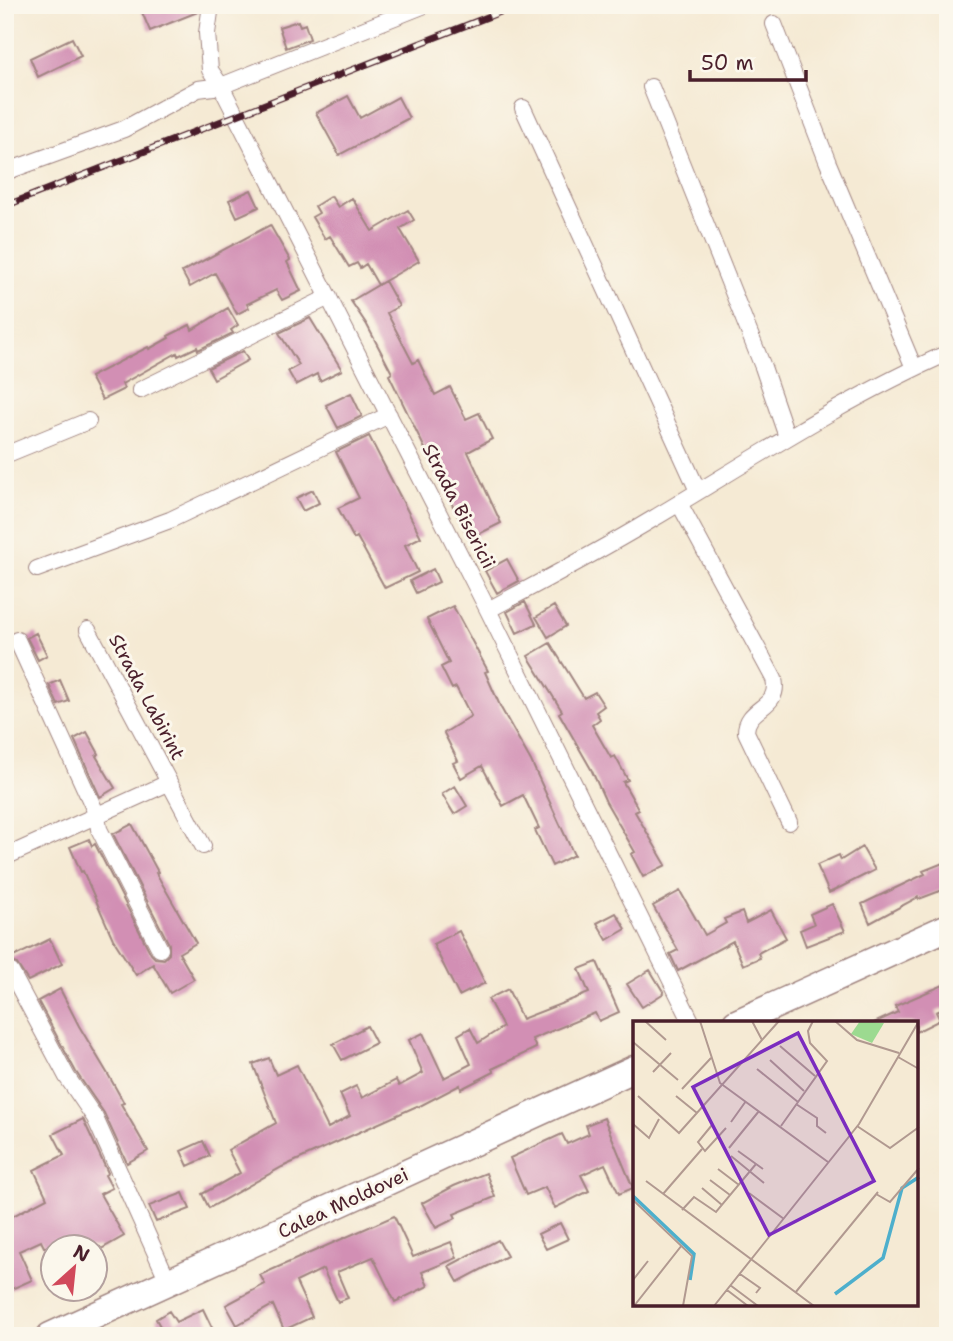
<svg xmlns="http://www.w3.org/2000/svg" width="953" height="1341" viewBox="0 0 953 1341" font-family="'Shantell Sans',sans-serif">
	<style>
		.building { fill: #d28fb4 }
		.lines { fill: none; stroke-linecap: round; stroke-linejoin: round }
		.minor-casing { stroke: #a08480; stroke-width: 18 }
		.trunk-casing { stroke: #a08480; stroke-width: 29 }
		.minor { stroke: #fff; stroke-width: 16 }
		.trunk { stroke: #fff; stroke-width: 26 }
		.rail-casing { stroke: #4a1f2b; stroke-width: 7 }
		.rail { stroke: #fbf7ec; stroke-width: 4.5; stroke-dasharray: 13; stroke-linecap: butt }
		.labels { text-anchor: middle; dominant-baseline: central; stroke-width: 6; stroke-linejoin: round; paint-order: stroke }
		.street-label { font-size: 19px; fill: #4a1f2b; stroke: #fbf7ec }
		.inset-river { fill: none; stroke: #4dafcc; stroke-width: 3.5 }
		.inset-road { fill: none; stroke: #b19990; stroke-width: 2 }
		.view { fill: #7b2cbf; fill-opacity: 0.15; stroke: #7b2cbf; stroke-width: 3.5 }
		.inset-edge { fill: none; stroke: #4a1f2b; stroke-width: 3.5 }
	</style>
	<rect width="100%" height="100%" fill="#fbf7ec"/>
	<filter id="ink" filterUnits="userSpaceOnUse"><feTurbulence type="fractalNoise" baseFrequency=".0143" numOctaves="2"/><feDisplacementMap in="SourceGraphic" scale="14" xChannelSelector="R" yChannelSelector="G"/><feConvolveMatrix kernelMatrix="1 2 1 2 8 2 1 2 1" color-interpolation-filters="sRGB"/></filter>
	<filter id="wash" filterUnits="userSpaceOnUse"><feTurbulence type="fractalNoise" baseFrequency=".00686" numOctaves="4" result="noise"/><feDisplacementMap in="SourceGraphic" scale="28" xChannelSelector="R" yChannelSelector="G"/><feGaussianBlur stdDeviation="1.57" result="paint"/><feColorMatrix in="noise" values="0 0 0 0 0 0 0 0 0 0 0 0 0 0 0 0 0 1.4 0 .05"/><feComposite in="paint" operator="in"/></filter>
	<g filter="url(#wash)">
		<rect width="100%" height="100%" fill="#f5ead4"/>
		<g id="blocks">
			<path class="building" d="M152,5H200V11L150,31L141,10Z
				M298,21L300,26L305,24L310,39L286,48L279,27Z
				M72,38L81,56L38,77L30,58Z
				M348,96L360,118L398,97L409,118L339,155L316,113Z
				M251,190L259,207L237,217L229,200Z
				M331,196L338,207L352,198L372,231L408,210L414,220L400,229L419,261L378,285L366,264L360,268L357,263L349,267L330,236L325,239L312,217L319,213L315,206Z
				M270,225L290,260L287,262L301,291L282,300L276,290L247,304L249,308L237,314L215,273L190,287L182,272Z
				M385,281L399,306L387,313L413,363L418,360L435,395L450,387L466,419L479,413L492,439L468,452L501,523L469,539L389,375L392,373L367,325L351,301Z
				M228,308L238,325L231,330L233,333L198,350L197,347L178,356L177,353L122,384L124,389L102,400L90,377L148,347L149,349L169,338L168,336L190,325L192,330Z
				M310,318L342,370L320,381L317,374L296,385L288,371L299,365L279,333Z
				M243,351L248,360L214,379L208,368Z
				M351,393L362,416L338,428L326,405Z
				M369,436L421,537L405,545L418,572L385,588L357,537L354,539L338,508L359,498L336,452Z
				M313,490L319,503L303,511L296,498Z
				M507,559L519,581L497,593L485,571Z
				M433,569L439,582L416,593L410,581Z
				M525,602L536,624L517,633L507,612Z
				M453,606L488,671L485,672L501,708L531,761L574,855L552,866L535,830L539,828L523,795L503,806L482,766L461,778L453,763L458,761L444,733L471,716L456,687L452,689L441,667L449,663L427,619Z
				M554,606L566,626L548,637L536,617Z
				M36,633L47,655L38,660L27,638Z
				M550,643L584,698L595,692L604,706L596,712L600,719L592,725L611,758L615,756L628,780L623,782L639,810L635,812L666,865L643,877L631,854L635,852L606,802L591,769L559,713L562,711L528,656Z
				M60,680L69,701L58,705L49,685Z
				M87,732L99,754L96,756L115,788L100,797L74,739Z
				M455,786L467,806L454,814L442,794Z
				M132,824L158,872L156,873L196,943L179,953L194,979L170,993L153,964L136,975L113,939L83,871L81,872L70,847L89,839L92,846L95,844L151,954L155,958L164,959L169,954V944L113,834Z
				M862,847L875,870L829,893L817,865L839,855L841,860Z
				M948,861V888L919,899L918,897L870,923L862,904L925,874L923,871Z
				M680,891L705,935L726,923L724,919L742,912L746,923L771,910L786,938L758,953L760,958L743,965L733,941L678,971L670,954L678,950L653,906Z
				M832,904L845,931L806,946L800,930L814,924L810,914Z
				M616,913L626,929L607,940L597,923Z
				M459,931L485,983L459,996L433,944Z
				M50,939L62,964L28,981L17,964L11,962L5,963V961Z
				M597,962L619,1012L599,1021L595,1013L532,1039L536,1048L492,1069L494,1072L461,1089L460,1085L418,1107L417,1106L282,1167L209,1208L202,1194L240,1173L228,1150L276,1123L253,1064L269,1058L276,1075L297,1065L328,1128L350,1116L340,1094L356,1086L362,1098L396,1080L399,1086L423,1073L409,1040L423,1033L444,1078L471,1064L458,1035L470,1028L478,1043L503,1027L488,999L508,989L522,1019L589,993L579,969Z
				M650,970L664,993L642,1007L627,984Z
				M948,983V1007L936,1012L940,1020L916,1032V1023H874L898,1012L895,1006Z
				M60,989L79,1026L109,1076L124,1103L121,1104L148,1151L127,1163L104,1113L76,1072L38,1001Z
				M367,1026L376,1043L342,1060L333,1044Z
				M604,1118L633,1188L619,1194L605,1164L581,1175L589,1191L555,1208L545,1187L526,1195L510,1158L562,1134L567,1144L589,1134L586,1125Z
				M83,1119L108,1173L105,1175L112,1188L100,1194L124,1236L101,1249L100,1247H44L41,1241L19,1251L32,1280L5,1292V1220L47,1198L34,1170L64,1155L53,1134Z
				M203,1141L210,1156L188,1166L181,1151Z
				M486,1173L495,1197L454,1214L456,1218L436,1228L422,1203L454,1186Z
				M183,1193L190,1209L156,1222L149,1206Z
				M394,1216L413,1257L451,1242L457,1258L422,1272L428,1286L395,1302L373,1257L337,1272L348,1298L338,1302L323,1269L296,1282L312,1317L284,1330L273,1305L237,1325L226,1305L265,1284L260,1275Z
				M560,1223L568,1239L546,1249L538,1234Z
				M498,1240L507,1256L458,1282L449,1266Z
				M203,1309L216,1336H148L161,1328L156,1319L169,1311L176,1322Z"/>
		</g>
	</g>
	<g filter="url(#ink)">
		<use href="#blocks" fill-opacity="0" stroke="#a08480" stroke-width="2"/>
		<g class="lines">
			<g class="minor-casing">
				<path id="minor" d="M211,5L207,33L210,70L221,86L488,610L692,1023
					M774,24L828,163L914,368
					M651,87L763,367L787,437
					M523,108L698,491
					M5,172L124,129L198,89L221,86L425,5
					M140,390L329,297
					M5,455L88,421
					M679,503L774,679C781,709 746,706 746,732L789,822
					M37,569L170,520L389,415
					M488,610C543,581 598,552 651,520C749,462 843,399 948,353
					M88,630L203,846
					M17,640L97,815L99,829L160,949
					M5,857L168,783
					M11,972L67,1077L95,1118L169,1283"/>
			</g>
			<g class="trunk-casing">
				<path id="trunk" d="M736,1023L948,927
					M50,1336L634,1069"/>
			</g>
			<use href="#minor" class="minor"/>
			<use href="#trunk" class="trunk"/>
			<g class="rail-casing">
				<path id="rail" d="M5,206L518,5"/>
			</g>
			<use href="#rail" class="rail"/>
		</g>
	</g>
	<g class="labels">
		<g class="street-label">
			<text transform="translate(459 506) rotate(63)">Strada Bisericii</text>
			<text transform="translate(147 697) rotate(62)">Strada Labirint</text>
			<text transform="translate(343 1203) rotate(-25)">Calea Moldovei</text>
		</g>
	</g>
	<g transform="translate(633 1021)">
		<rect width="285" height="285" fill="#f5ead4"/>
		<path d="M227,0L251,2L239,22L218,13Z" fill="#9cda90"/>
		<path class="inset-river" d="M0,175L61,233L57,259M202,273L250,237L269,167L286,156"/>
		<path class="inset-road" d="M12,0L33,19M67,0L87,62L195,141M119,0L129,19M202,0L224,19L266,32M0,21L45,59M147,25L182,55M265,36L286,48M137,39L171,70M124,48L165,81M20,51L38,32M49,68L78,37M5,75L46,112L146,0M43,75L64,92M163,83L184,97V105L193,112M98,101L113,80M0,103L16,117L26,98M79,104L65,121L72,130L93,107M148,105L194,40L177,22L175,10L180,0M224,105L257,127L286,106M96,127L126,90M105,130L130,148M98,135L131,162M85,148L106,164M77,159L97,174M13,160L181,285M69,167L89,184M116,172L151,198M30,173L69,128M243,173L257,181L286,147M0,179L59,235L50,285M49,189L61,176L83,191L123,143M107,253L127,267L123,272M0,259L15,240M97,264L125,285M94,269L115,285M162,272L245,171M1,285L49,224M81,285L226,103L286,0"/>
		<path class="view" d="M165,12L241,160L136,214L60,66Z"/>
		<rect width="285" height="285" class="inset-edge"/>
	</g>
	<rect width="953" height="1341" fill="none" stroke="#fbf7ec" stroke-width="28"/>
	<g transform="translate(74 1268) rotate(27)"><circle r="33" fill="#fbf7ec" stroke="#b4a19f" stroke-width="2"/>
	<path d="M0-5L12 26L0 18L-12 26Z" fill="#d1495b"/>
	<text y="-10" font-size="19" font-weight="bold" text-anchor="middle" fill="#4a1f2b">N</text>
	</g>
	<path d="M690 70v10h116v-10" fill="none" stroke="#4a1f2b" stroke-width="3.5"/>
	<text x="701" y="70" font-size="21" fill="#4a1f2b" stroke="#fbf7ec" stroke-width="5" paint-order="stroke">50 m</text>
</svg>
